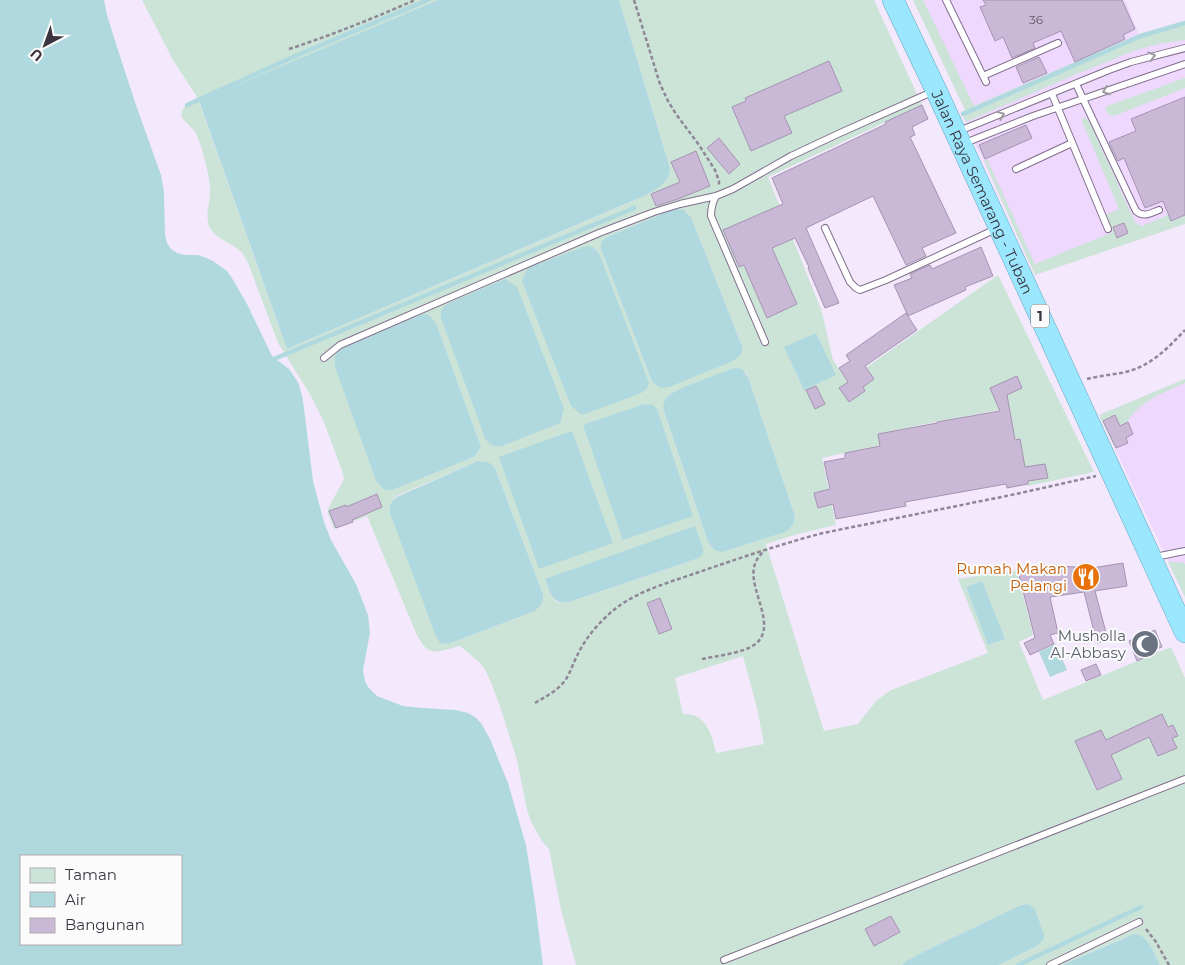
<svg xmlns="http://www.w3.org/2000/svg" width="1185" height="965" viewBox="0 0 1185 965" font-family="Montserrat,sans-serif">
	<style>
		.built { fill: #eed8fe }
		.green { fill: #cbe4d7; fill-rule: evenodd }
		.water { fill: #b0d9df; fill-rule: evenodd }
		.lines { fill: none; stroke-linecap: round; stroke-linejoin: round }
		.stream { stroke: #b0d9df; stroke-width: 4.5 }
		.building { fill: #cab9d6; stroke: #a593b1 }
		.service-casing { stroke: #806f8c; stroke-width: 8 }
		.trunk-casing { stroke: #68a4bc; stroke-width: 22 }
		.path { stroke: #8f8796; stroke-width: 2.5; stroke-dasharray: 4 2.5; stroke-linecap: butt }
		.service { stroke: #fff; stroke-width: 6 }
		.trunk { stroke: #9ae7fe; stroke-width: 21 }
		.oneway { stroke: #9d9aa0 }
		.labels { text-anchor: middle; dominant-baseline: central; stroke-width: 4; stroke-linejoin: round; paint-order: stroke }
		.number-label { font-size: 12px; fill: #5f5566 }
		.shield { fill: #fbfbfb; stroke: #757078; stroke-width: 1 }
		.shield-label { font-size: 14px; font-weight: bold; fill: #3b3440 }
		.street-label { font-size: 15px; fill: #3b3440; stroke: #fbfbfb }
		.food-label { font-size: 15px; fill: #c56008; stroke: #fbfbfb; text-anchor: end }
		.worship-label { font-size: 15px; fill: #5b616d; stroke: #fbfbfb; text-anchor: end }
	</style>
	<rect width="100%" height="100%" fill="#f4e9fc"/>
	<path class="built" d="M913,0H1125L1139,34L1185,22V216L1035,275L961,112L965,110Z
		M1185,379V597L1099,415Z"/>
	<path class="green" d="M142,0H438L199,102L287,349L612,210L644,196L653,191L670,172V168L619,0H874L922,105L768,177L822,312L833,360L847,381L998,275L1094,472L1028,486L1015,446L1010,408L935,422L878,434L880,445L822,458L836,525L798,534L766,544L824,731L858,724L876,701L891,690L988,653L958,579L1017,570L1033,635L1019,642L1043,700L1171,647L1185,678V965H1160L1148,943L1126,937L1062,965H999L1037,946L1027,904L1021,905L933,947L907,961L902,965H576L561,910L549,849L542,841L531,822L527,810L517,760L500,706L490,680L484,668L479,662L460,646C436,652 429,659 416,633L367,516L334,529L328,513V509L332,501L342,483L344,479L342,471L324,422L311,396L278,343L248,263C245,258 243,253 239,250C230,242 215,239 209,226C205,216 210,202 210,192C210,180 207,168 204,157C202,149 199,140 195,132C192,127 185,123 182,117C178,109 192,101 197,97L173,60ZM676,208L688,213L691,217L742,346L741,355L733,361L651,379L601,249L603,240L607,237ZM593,247L599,253L646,390L639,394L571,406L556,366ZM436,323L481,447L476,455L471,458L380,486L376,481L334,361ZM731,369L746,373L748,377L795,516V520L714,550L708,542L663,408L669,395L674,392ZM794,369L836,375L804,389ZM478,461H483L495,468L543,594C544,602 541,606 535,611L451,643L394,499L399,495ZM699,558L569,602C559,604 554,603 550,592ZM982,581L1004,639L988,645L966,587ZM743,656L757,708L764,744L716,753C712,734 706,713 683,714L675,678Z
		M913,0H923L974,106L1139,34L1185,22V40L1159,44L1136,50L1072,76L966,122L961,112L965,110Z
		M1185,78V88L1114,116L1109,115L1105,109L1107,106L1157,88Z
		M1086,118L1090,123L1135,222L1139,225L1142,226L1168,215L1171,221L1185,216V224L1035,275L984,160L987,159L1035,264L1113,232L1106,215L1119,209L1081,119Z
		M1185,379V383C1147,399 1131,407 1114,446L1099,415Z
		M1168,562H1181L1185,564V597Z"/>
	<path class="water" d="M0,0H104L107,15L117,47L136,105L161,175L164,192L165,234L167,243L171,249L177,253L185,255H198L204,257L213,261L227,271L232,278L247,304L272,356L289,369L298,382L302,395L304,408L313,481L324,522L331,540L356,584L368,615L370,633L363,670L365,681L368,687L377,696L403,706L423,708L456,710L468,713L475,717L481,723L490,739L508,783L526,845L535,902L543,965H0ZM21,856H181V944H21Z
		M438,0H619L670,168C671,182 655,190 644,196L287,349L199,101Z
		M676,208L684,210L691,217L742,346C743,354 740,356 733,361L669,387L661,388L654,384L651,379L601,249C600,243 602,240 607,237Z
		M588,246L593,247L599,253L649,383C648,389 644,392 639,394L582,415L571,406L522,281L528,268L583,247Z
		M505,279L517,287L564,409L560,423L502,446C494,447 489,445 485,438L441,318C440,311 442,307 449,303Z
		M425,314L430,316L436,323L481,447L476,455L471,458L392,490C384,491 381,487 376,481L335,367C333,355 336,353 346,346L420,315Z
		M816,333L836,375L804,390L784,347Z
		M737,368L742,369L748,377L795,516C795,523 791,528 785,532L722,552L714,550L708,542L663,408C664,404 664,401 667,397C674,389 719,374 731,369Z
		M644,404L653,405L657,409L693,516L623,540L583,425Z
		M572,431L613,543L539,569L499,457Z
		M478,461L488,462L495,468L543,594C544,602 541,606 535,611L451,643L446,644L440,643L435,634L390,513C389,504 392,500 399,496Z
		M695,526L703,548V553L699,558L569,602C551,605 551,593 545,579Z
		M982,581L1005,639L988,645L966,587Z
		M1056,644L1067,670L1050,677L1039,652Z
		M1027,904L1032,906L1035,910L1044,934V939L1037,946L999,965H902L906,961L933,947L1021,905Z
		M1134,934C1148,934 1154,954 1160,965H1062Z"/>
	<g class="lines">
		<path class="stream" d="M187,105L300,54L428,0
			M963,114L1141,36L1185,23
			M274,359L634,208
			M1018,965L1141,907"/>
	</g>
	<path class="building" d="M983,0H1122L1135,29L1123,35L1125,39L1075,62L1061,31L1033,43L1035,48L1012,58L1003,37L995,41L980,7L986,5Z
		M1039,57L1047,73L1023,83L1016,67Z
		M829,61L842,91L784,116L792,133L751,151L732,107L746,101L745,98Z
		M1185,97V215L1171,221L1163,201L1145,208L1124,158L1118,161L1109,142L1136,131L1131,119Z
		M922,105L928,119L912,127L915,135L910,137L956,233L922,248L926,256L906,265L873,196L806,228L839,303L825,308L808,268L809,267L795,238L772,248L797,304L767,318L744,265L739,267L723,230L783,204L772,178L886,124L885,122Z
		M1026,125L1032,138L985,159L979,145Z
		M719,138L740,164L729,174L707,148Z
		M696,151L710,186L678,199L656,206L651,194L680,182L671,162Z
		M1124,223L1128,233L1117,238L1113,227Z
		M981,247L993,276L965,287L966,290L908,316L894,285L912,278L910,274L930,265L932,269Z
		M906,313L917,330L865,366L874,379L863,387L865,391L849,402L839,388L848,382L839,368L850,361L846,355Z
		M1017,376L1022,388L1007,395L1015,440L1020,439L1025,467L1045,464L1048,478L1028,481V484L1007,488L1006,484L905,502L906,506L836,519L833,504L818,508L814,493L830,489L824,462L845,458V453L880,446L878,434L937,423V422L1000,411L990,388Z
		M816,386L825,404L815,409L806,390Z
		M1115,415L1120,426L1128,422L1133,434L1126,438L1128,443L1116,448L1103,421Z
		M377,494L382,507L352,520L353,522L336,528L329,511L346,505V507Z
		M1123,563L1127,586L1095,591L1108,640L1097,643L1084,592L1050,597L1058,633L1050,635L1054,644L1030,655L1024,643L1035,638L1018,571L1041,565L1092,568Z
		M660,598L672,629L659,634L647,603Z
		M1155,630L1162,647L1156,649L1157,652L1137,661L1129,641Z
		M1096,664L1101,675L1086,681L1081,670Z
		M1162,714L1168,727L1173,725L1178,736L1172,738L1177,748L1158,756L1149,737L1111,755L1122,779L1097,790L1075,741L1101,730L1106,740Z
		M891,916L900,932L874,946L865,929Z"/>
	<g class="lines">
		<g class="service-casing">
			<path id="service" d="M946,0L986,82
				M983,76L1058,43
				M1076,84L1136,211C1144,218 1151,213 1159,210
				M1052,94L1108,229
				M959,131L1109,70L1131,62L1185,48
				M965,143L1033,116L1185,64
				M1016,169L1072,143
				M716,196C712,203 711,208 711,216L765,342
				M825,228L850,282L856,288L860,290L886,280L996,229
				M324,358L340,345L599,233L654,212L680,204L716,196L733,189L791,156L840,133L932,92
				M1155,557L1185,551
				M724,960L1185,779
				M1050,965L1139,922"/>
		</g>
		<g class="trunk-casing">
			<g id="trunk">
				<path id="s1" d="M893,0L936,90L1185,632"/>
			</g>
		</g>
		<path class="path" d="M634,0L660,84L668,101L676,114L699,145L715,170L719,181V185
			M289,49C332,35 374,18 415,0
			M1087,379C1098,376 1110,375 1121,373C1149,368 1167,349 1185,330
			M702,659C716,656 743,653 754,645C779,628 749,591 754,568C755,561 759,556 764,551
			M535,703C545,697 555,692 563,683C570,675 572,665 577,656C585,638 600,621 615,609C639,590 671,582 699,572C740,558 781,544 823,533L1016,494L1096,476
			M1146,929L1156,942L1169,965"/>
		<use href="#service" class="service"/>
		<use href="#trunk" class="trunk"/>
	</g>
	<defs><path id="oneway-chevron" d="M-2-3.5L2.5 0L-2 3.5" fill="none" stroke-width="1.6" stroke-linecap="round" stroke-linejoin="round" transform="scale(1.25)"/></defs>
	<g class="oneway">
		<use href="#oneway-chevron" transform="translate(1152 56) rotate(-16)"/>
		<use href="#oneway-chevron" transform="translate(1106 91) rotate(160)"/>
		<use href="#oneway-chevron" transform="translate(1001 115) rotate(-22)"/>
	</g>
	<defs>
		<g id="restaurant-disc" transform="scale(1.4375)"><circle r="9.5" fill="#e8710a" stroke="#fbfbfb"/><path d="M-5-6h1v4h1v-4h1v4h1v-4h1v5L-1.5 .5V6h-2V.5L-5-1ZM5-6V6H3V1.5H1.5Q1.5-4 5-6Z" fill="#fff"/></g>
		<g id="mosque-disc" transform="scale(1.4375)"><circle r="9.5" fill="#6b7280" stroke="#fbfbfb"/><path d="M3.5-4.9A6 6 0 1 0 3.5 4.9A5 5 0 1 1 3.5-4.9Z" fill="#fff"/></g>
	</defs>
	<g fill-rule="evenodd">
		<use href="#restaurant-disc" x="1086" y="577"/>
		<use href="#mosque-disc" x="1145" y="644"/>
	</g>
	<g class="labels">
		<g class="number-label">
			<text x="1036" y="19">36</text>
		</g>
		<rect class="shield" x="1031" y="304.5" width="18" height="23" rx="4"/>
		<g class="shield-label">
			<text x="1040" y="316">1</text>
		</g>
		<g class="street-label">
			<text stroke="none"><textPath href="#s1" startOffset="212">Jalan Raya Semarang - Tuban</textPath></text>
		</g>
		<g class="food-label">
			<text x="1067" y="568">Rumah Makan<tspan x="1067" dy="17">Pelangi</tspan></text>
		</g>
		<g class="worship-label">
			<text x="1126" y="635">Musholla<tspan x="1126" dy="17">Al-Abbasy</tspan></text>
		</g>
	</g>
	<rect x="20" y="855" width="162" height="90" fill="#fbfbfb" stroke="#aeabb0"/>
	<rect x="30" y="868" width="25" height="15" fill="#cbe4d7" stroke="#aeabb0"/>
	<text x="65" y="880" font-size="15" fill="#3b3440">Taman</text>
	<rect x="30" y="892" width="25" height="15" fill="#b0d9df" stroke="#aeabb0"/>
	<text x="65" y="905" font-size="15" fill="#3b3440">Air</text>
	<rect x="30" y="918" width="25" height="15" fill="#cab9d6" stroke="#aeabb0"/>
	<text x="65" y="930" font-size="15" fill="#3b3440">Bangunan</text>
	<g transform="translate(45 45) rotate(221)" stroke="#fbfbfb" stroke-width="4" paint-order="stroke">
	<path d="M0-4L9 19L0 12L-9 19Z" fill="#3b3440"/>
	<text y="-8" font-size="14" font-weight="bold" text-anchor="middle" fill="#3b3440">U</text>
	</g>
</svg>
